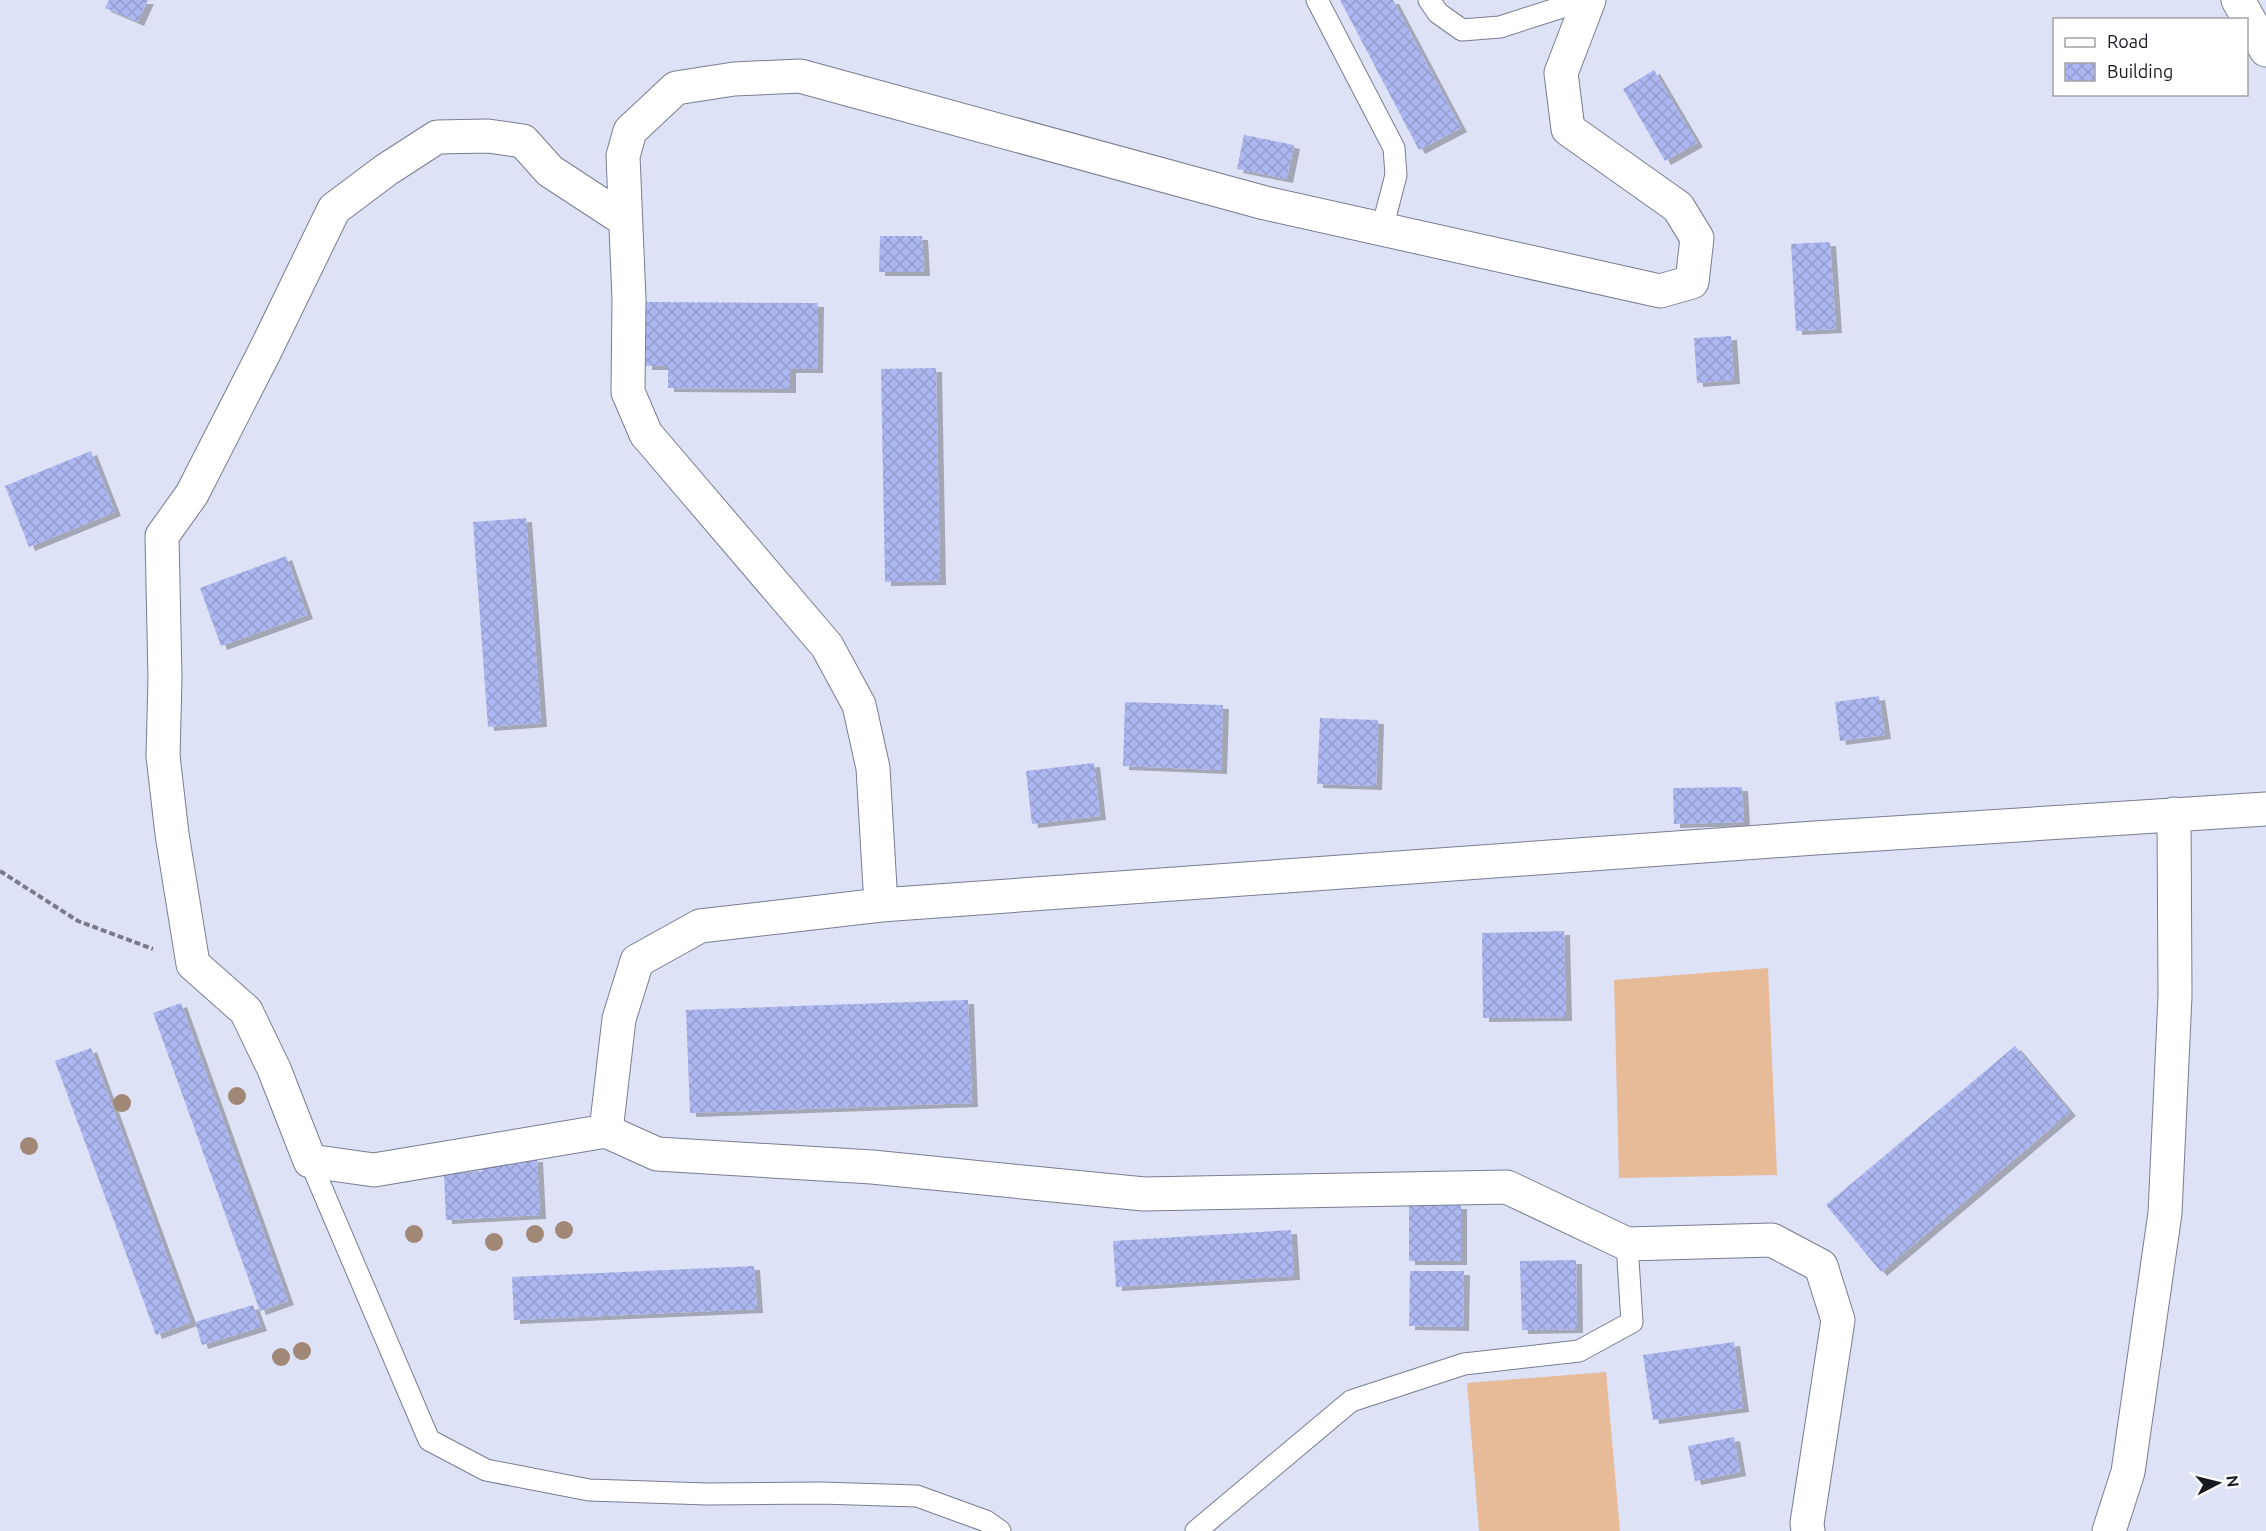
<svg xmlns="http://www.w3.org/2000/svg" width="2266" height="1531" viewBox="0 0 2266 1531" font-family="Ubuntu,sans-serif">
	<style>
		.garden { fill: #e7ba98 }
		.building { fill: url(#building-cross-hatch); filter: url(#shadow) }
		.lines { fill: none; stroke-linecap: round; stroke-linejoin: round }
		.lane-casing { stroke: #797d8f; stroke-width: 23 }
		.street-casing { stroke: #797d8f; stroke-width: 35 }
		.path { stroke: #787b89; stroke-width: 4; stroke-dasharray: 6 3; stroke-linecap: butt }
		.lane { stroke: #fff; stroke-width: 21 }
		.street { stroke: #fff; stroke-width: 33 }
		.tree { fill: #a18776 }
	</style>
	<defs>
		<pattern id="building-cross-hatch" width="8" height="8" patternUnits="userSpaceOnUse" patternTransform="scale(1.5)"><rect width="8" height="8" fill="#adb7f1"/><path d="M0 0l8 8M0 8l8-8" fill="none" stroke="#949dce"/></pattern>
		<filter id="shadow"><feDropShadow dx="6" dy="4" stdDeviation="0" flood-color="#0004"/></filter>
	</defs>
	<rect width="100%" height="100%" fill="#dee2f7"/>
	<path class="garden" d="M1768,968L1777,1175L1619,1178L1614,980Z
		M1606,1372L1620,1531H1479L1467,1383Z"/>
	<path class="building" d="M109,0H148L138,22L105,8Z
		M1340,0H1393L1461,128L1419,150Z
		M1654,70L1697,143L1665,161L1623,89Z
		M1244,135L1294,145L1287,179L1237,169Z
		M880,236H922L924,272H879Z
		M1830,242L1836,329L1796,331L1791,244Z
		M646,302L818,303L817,369H790V389L668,388V366H646Z
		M1731,336L1734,380L1697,383L1694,338Z
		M936,368L940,581L885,582L881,369Z
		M91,451L115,512L29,547L5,486Z
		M526,518L541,723L488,727L473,522Z
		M286,556L307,615L221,646L200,588Z
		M1879,696L1885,735L1840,741L1835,702Z
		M1125,702L1223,705L1221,770L1123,766Z
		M1320,718L1378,720L1376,786L1317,784Z
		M1094,763L1100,816L1032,824L1026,771Z
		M1742,787L1744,822L1674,824L1673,788Z
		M1564,931L1566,1017L1483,1018L1482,933Z
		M968,1000L972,1103L690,1113L686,1010Z
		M181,1003L288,1301L260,1311L153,1013Z
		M2015,1046L2070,1112L1881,1272L1826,1205Z
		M91,1048L191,1322L156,1335L55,1061Z
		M537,1158L540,1215L446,1220L444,1174L482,1171L481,1161Z
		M1409,1205H1461V1261H1409Z
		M1291,1230L1294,1276L1116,1287L1113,1241Z
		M1576,1260L1577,1329L1522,1330L1520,1261Z
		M754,1266L757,1309L514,1320L512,1277Z
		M1410,1271H1464L1463,1327L1409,1326Z
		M253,1305L261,1327L202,1345L195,1322Z
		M1734,1342L1743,1408L1653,1420L1643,1355Z
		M1734,1437L1740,1472L1695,1481L1688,1446Z"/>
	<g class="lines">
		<g class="lane-casing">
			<path id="lane" d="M1317,0L1394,148L1396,175L1382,229
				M1429,0L1438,13L1462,30L1500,27L1584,0
				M310,1161L429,1440L486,1470L589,1490L707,1494L821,1493L917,1496L986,1521L1000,1531
				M1196,1531L1351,1401L1464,1364L1579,1351L1632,1322L1627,1244"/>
		</g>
		<g class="street-casing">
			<path id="street" d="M2238,0L2266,50
				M625,220L550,171L523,141L488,136L437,137L386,170L334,209L265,351L192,494L162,536L165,679L163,756L172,834L193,964L246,1011L274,1069L310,1161L374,1170L606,1131L657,1154L872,1167L1144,1194L1507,1187L1627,1244L1772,1240L1821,1266L1838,1320L1807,1523L1808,1531
				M881,905L873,768L859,705L827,646L646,434L628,392L629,299L623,156L630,131L676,88L734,79L800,76L1265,203L1660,291L1692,282L1697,238L1678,207L1568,129L1561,73L1589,0
				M606,1131L619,1019L637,961L700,926L881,905L1815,838L2266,809
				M2109,1531L2128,1472L2165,1213L2175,996L2174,814"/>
		</g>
		<path class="path" d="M0,871L78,921L153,949"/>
		<use href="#lane" class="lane"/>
		<use href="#street" class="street"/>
	</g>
	<g class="tree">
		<circle cx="237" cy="1096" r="9"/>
		<circle cx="122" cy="1103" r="9"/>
		<circle cx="29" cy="1146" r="9"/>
		<circle cx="564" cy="1230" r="9"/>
		<circle cx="414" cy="1234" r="9"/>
		<circle cx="535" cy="1234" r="9"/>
		<circle cx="494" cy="1242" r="9"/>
		<circle cx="302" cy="1351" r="9"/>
		<circle cx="281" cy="1357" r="9"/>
	</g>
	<rect x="2053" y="18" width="195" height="78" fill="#ffffff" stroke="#a3a3a6" stroke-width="1.5"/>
	<rect x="2065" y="38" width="30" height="9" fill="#ffffff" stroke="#a3a3a6" stroke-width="1.5"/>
	<text x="2107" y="48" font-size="18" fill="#181a21">Road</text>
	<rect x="2065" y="63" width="30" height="18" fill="url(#building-cross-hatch)" stroke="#a3a3a6" stroke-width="1.5"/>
	<text x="2107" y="78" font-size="18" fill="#181a21">Building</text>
	<g transform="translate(2218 1483) rotate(83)" stroke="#ffffff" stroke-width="4.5" paint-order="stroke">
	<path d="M0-4.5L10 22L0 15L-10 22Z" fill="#181a21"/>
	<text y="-9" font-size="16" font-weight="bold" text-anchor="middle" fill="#181a21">N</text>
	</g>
</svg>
